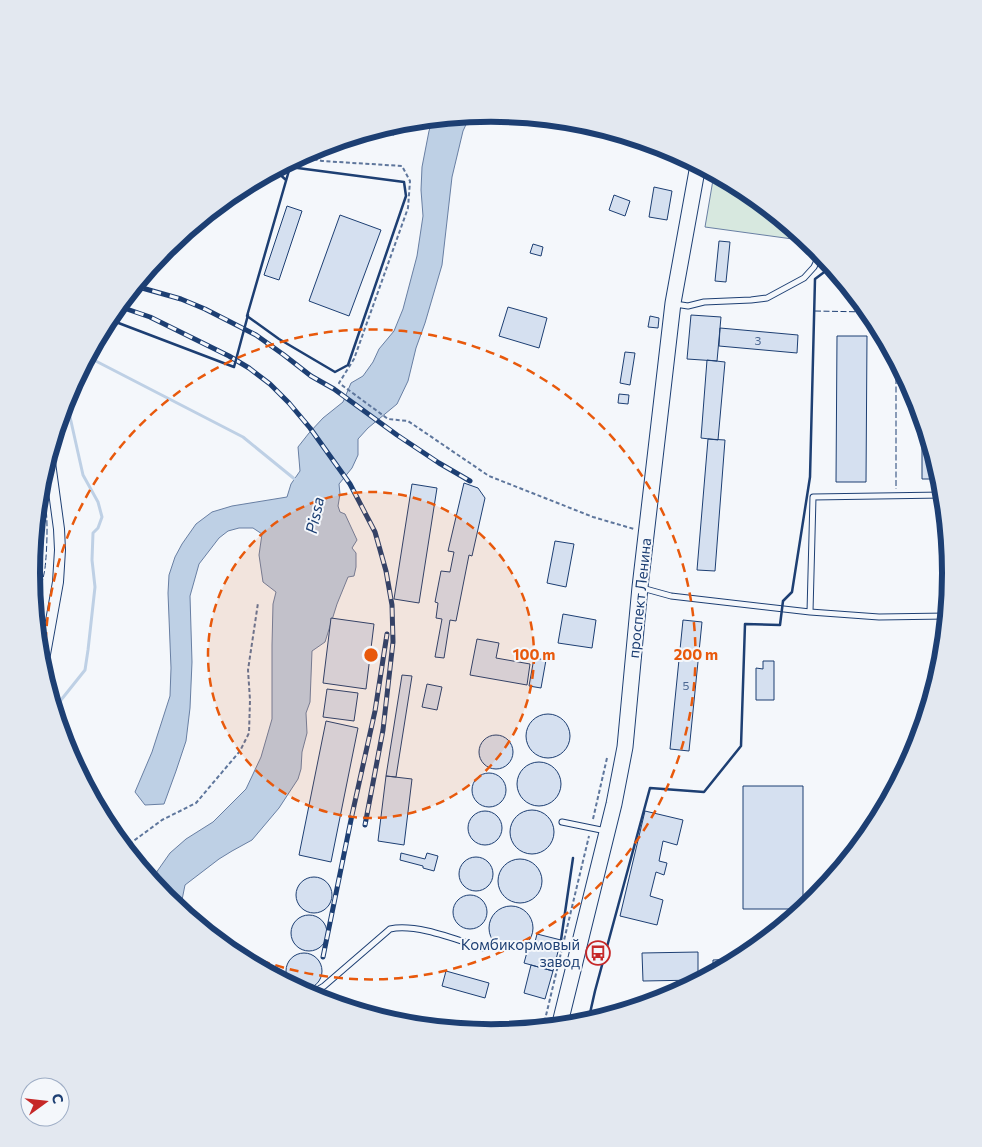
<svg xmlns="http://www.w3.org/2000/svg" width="982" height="1147" viewBox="0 0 982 1147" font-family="Commissioner,sans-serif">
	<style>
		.green { fill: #d7e8df; stroke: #687fa3 }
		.water { fill: #bed0e5; stroke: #687fa3 }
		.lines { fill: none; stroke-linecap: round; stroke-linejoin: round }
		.stream { stroke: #bed0e5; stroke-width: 3 }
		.building { fill: #d5e0f0; stroke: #1d3f73 }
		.service-casing { stroke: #1d3f73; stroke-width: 7 }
		.minor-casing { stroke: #1d3f73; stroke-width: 12 }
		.primary-casing { stroke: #1d3f73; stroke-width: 17 }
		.path { stroke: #5e769c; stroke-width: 2; stroke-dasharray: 4 2.5; stroke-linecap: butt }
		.service { stroke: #f4f7fb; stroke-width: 5 }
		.minor { stroke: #f4f7fb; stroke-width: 10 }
		.primary { stroke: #f4f7fb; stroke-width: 15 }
		.rail-casing { stroke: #1d3f73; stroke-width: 5 }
		.rail { stroke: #f4f7fb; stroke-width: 3; stroke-dasharray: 9; stroke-linecap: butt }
		.fence { stroke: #1d3f73; stroke-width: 1; stroke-dasharray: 6 2.5; stroke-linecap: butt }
		.wall { stroke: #1d3f73; stroke-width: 2.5 }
		.ring { fill: none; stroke: #e8590c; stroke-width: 2.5; stroke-dasharray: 9 6 }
		.labels { text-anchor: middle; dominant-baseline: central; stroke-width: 4; stroke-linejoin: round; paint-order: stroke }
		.number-label { font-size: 12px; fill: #4b6792 }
		.street-label { font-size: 15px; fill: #1d3f73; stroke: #f4f7fb }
		.poi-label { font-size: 15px; fill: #1d3f73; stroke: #f4f7fb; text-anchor: end }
		.water-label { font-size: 16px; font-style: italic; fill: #1d3f73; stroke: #f4f7fb }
		.rim { fill: none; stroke: #1d3f73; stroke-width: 6 }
		.centre { fill: #e8590c; stroke: #f4f7fb; stroke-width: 2.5 }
		.ring-label { font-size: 15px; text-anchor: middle; font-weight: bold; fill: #e8590c; stroke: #f4f7fb; stroke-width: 4; stroke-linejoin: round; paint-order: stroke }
	</style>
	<rect width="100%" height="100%" fill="#f4f7fb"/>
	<path class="green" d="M714,174L747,191L807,241L705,227Z"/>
	<path class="water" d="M470,116L463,131L452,177L442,265L425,323L416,348L408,381L397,404L368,428L358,439V455L352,468L339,484L340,494L338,506L340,512L345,514L357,540L352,548L356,553V567L354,576L348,577L337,604L325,642L312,651L310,702L306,713L307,733L302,752L301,769L298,779L279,808L252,840L232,851L219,859L185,885L180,910L166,898L151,880L170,853L186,839L213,822L246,789L261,757L272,719V645L273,604L276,592L263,582L259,555L262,534L253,528H239L228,531L219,538L199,564L190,596L192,662L190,708L186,741L176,771L164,804L145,805L135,792L152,752L170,696L171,668L168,593L169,575L175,557L182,544L196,524L212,512L232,506L287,497L291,484L300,471L298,447L309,433L323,418L343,402L351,383L363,376L373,362L379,349L394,331L403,309L417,256L423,216L421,190L422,167L429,131L433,119Z"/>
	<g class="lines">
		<path class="stream" d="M88,357L243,437L297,481
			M56,716L61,700L85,670L88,650L95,587L92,560L93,533L98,528L102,517L98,502L83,475L66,399"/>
	</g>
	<path class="building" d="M654,187L672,191L667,220L649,217Z
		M614,195L630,201L625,216L609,210Z
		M287,206L302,211L279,280L264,275Z
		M340,215L381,230L349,316L309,301Z
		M719,241L730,242L726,282L715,281Z
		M533,244L543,247L541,256L530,253Z
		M508,307L547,318L539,348L499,336Z
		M691,315L721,317L717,361L687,359Z
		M650,316L659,318L658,328L648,327Z
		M720,328L798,335L797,353L719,346Z
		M837,336H867L866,482H836Z
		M625,352L635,353L630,385L620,383Z
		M707,360L725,362L718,440L701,438Z
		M619,394L629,395L628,404L618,403Z
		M922,417L940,479H922Z
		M708,439L725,440L715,571L697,570Z
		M464,483L478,488L485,498L472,556L469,555L456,621L450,620L444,658L435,657L442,619L436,618L438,603L435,602L441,571L450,572L454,552L448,551Z
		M412,484L437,488L419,603L394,599Z
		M555,541L574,544L566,587L547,583Z
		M563,614L596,620L592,648L558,643Z
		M331,618L374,624L366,689L323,683Z
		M683,620L702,622L689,751L670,749Z
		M937,627H945L943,656H938Z
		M477,639L499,643L496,658L530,664L527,685L470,675Z
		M534,658L546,660L541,688L529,686Z
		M763,661H774V700H756V668L763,669Z
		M402,675L412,676L396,777L386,776Z
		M427,684L442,687L437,710L422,707Z
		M327,689L358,693L354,721L323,717Z
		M526 736a22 22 0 1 1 44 0a22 22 0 1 1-44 0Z
		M326,721L358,728L331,862L299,855Z
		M479 752a17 17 0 1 1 34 0a17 17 0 1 1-34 0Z
		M517 784a22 22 0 1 1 44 0a22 22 0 1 1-44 0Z
		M472 790a17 17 0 1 1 34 0a17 17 0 1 1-34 0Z
		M386,776L412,779L404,845L378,841Z
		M743,786H803V909H743Z
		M510 832a22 22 0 1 1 44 0a22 22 0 1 1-44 0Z
		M468 828a17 17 0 1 1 34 0a17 17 0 1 1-34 0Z
		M645,811L683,820L677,845L663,841L659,861L667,863L664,875L656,872L650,896L663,900L657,925L620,916Z
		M401,853L425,859L427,853L438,856L434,871L423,868V866L400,860Z
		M459 874a17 17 0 1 1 34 0a17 17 0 1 1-34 0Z
		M498 881a22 22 0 1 1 44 0a22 22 0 1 1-44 0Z
		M296 895a18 18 0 1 1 36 0a18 18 0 1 1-36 0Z
		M453 912a17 17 0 1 1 34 0a17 17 0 1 1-34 0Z
		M489 928a22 22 0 1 1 44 0a22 22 0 1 1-44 0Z
		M291 933a18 18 0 1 1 36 0a18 18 0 1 1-36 0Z
		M537,934L561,940L553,971L524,963L529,945L534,946Z
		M698,952V980L643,981L642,953Z
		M286 971a18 18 0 1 1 36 0a18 18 0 1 1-36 0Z
		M736,959V961L713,973V960Z
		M531,965L553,971L545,999L524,993Z
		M446,971L489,983L485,998L442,986Z"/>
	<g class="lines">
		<g class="service-casing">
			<path id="service" d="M675,304L688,306L704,302L751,300L767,298L804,278L814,267L820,254
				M41,479L52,480
				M642,588L671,596L810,612L813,497L943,495
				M810,612L879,617L947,616
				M562,822L606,831
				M309,995L324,986L390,929C416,923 457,940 483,948"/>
		</g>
		<g class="minor-casing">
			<path id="minor" d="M42,671L58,582L60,550L59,529L49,455"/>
		</g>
		<g class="primary-casing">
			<path id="primary" d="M559,1027L614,804L625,747L640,587L673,303L698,165"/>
		</g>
		<path class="path" d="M301,156L322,161L402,166L410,181L408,208L354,359L339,383L388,419L408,421L489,476L593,517L634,529
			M593,819L607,758
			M124,848L162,820L196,803L240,751L249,733L250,700L248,670L258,603
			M543,1028L589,836"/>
		<use href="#service" class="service"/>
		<use href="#minor" class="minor"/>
		<use href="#primary" class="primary"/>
		<g class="rail-casing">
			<path id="rail" d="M225,200L259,185
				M135,286L181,299L205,309L256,335L284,355L311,376L334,389L397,435L439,463L470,481
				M118,306L150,317L229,356L249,368L270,384L289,403L310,428L350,484L375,532L386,571L392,605L393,642L383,730L365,825
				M323,957L352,815L375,711L387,634"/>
		</g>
		<use href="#rail" class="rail"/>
		<path class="fence" d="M374,131L394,135L396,124
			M815,311L868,312
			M896,361V489
			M35,610C38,596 43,582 45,568C47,552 50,498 40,487"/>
		<path class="wall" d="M290,167L404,182L406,196L348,365L335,372L279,339L247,316Z
			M275,170L286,180
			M108,319L234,367L248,315
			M561,940L573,858
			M588,1022L595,991L650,788L704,792L741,746L745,624L780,625L783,601L792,592L810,477L815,279L831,267"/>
	</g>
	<circle cx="371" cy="655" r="163" fill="#e8590c" fill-opacity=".12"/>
	<g class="ring">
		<circle cx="371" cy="655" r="163"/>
		<path d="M47 686A325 325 0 1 1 221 943"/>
	</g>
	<defs>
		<g id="bus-ring" transform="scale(1.25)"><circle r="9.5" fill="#f4f7fb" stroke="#c62828" stroke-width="1.5"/><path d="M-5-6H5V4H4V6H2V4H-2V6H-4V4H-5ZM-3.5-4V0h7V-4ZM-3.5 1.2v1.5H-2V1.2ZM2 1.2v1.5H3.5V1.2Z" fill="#c62828"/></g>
	</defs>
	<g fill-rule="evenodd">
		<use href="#bus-ring" x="598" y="953"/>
	</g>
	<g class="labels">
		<g class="number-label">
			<text x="758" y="340">3</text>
			<text x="686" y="685">5</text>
		</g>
		<g class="street-label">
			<text transform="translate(639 598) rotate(-84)">проспект Ленина</text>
		</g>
		<g class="poi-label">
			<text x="580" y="944">Комбикормовый<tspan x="580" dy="17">завод</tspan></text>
		</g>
		<g class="water-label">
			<text transform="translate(314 515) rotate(-78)">Pissa</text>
		</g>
	</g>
	<path d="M0 0H982V1147H0ZM40 573a451 451 0 1 1 902 0a451 451 0 1 1-902 0Z" fill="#e3e8f0" fill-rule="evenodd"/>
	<path class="rim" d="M40 573a451 451 0 1 1 902 0a451 451 0 1 1-902 0Z"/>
	<circle cx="371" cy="655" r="8" class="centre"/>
	<g class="ring-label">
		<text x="534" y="660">100 m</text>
		<text x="696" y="660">200 m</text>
	</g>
	<g transform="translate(45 1102) rotate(75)"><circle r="24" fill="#f4f7fb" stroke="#9eadc5"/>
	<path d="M0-4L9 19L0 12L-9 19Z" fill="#c62828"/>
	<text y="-8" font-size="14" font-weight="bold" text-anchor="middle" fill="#1d3f73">С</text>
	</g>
</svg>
